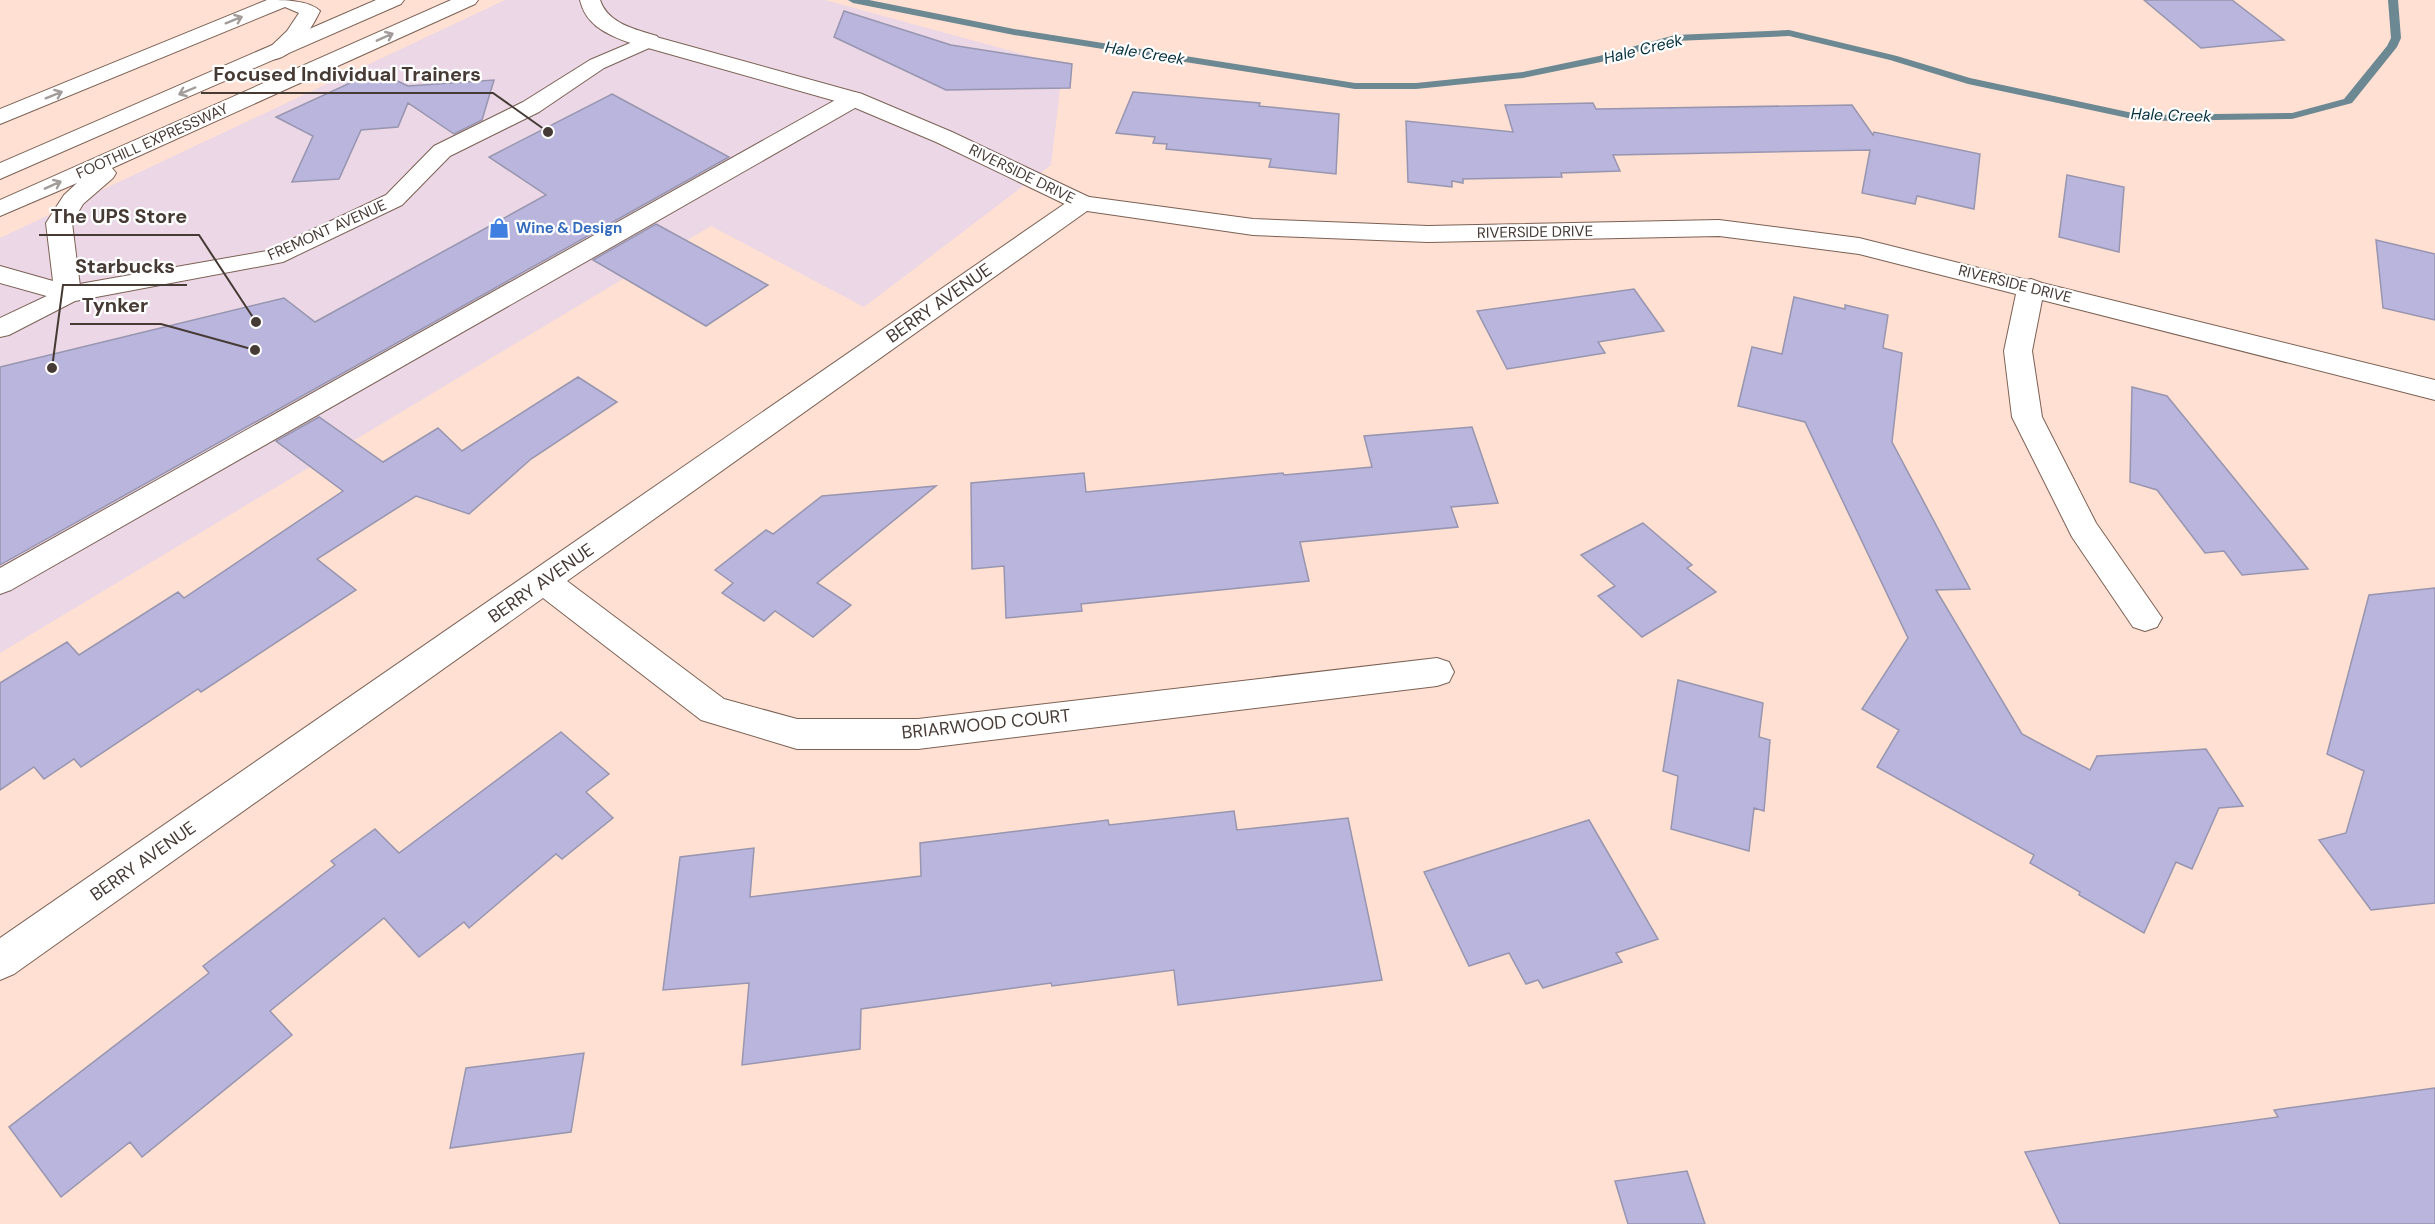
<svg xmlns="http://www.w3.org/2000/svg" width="2435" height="1224" viewBox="0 0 2435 1224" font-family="'DM Sans',sans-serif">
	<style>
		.commercial { fill: #ebd7e5 }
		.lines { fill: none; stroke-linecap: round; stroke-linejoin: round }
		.stream { fill: #6c8892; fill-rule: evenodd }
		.building { fill: #b9b5dc; stroke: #9795af; stroke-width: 1.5 }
		.lane-casing { stroke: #7b6155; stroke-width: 2 }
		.street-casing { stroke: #7b6155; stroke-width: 2 }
		.secondary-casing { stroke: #7b6155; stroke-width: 2 }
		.highway-casing { stroke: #7b6155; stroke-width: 2 }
		.lane { fill: #fff; fill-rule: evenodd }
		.street { fill: #fff; fill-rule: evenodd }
		.secondary { fill: #fff; fill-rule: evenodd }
		.highway { fill: #fff; fill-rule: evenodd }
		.oneway { stroke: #a29c9a }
		.labels { text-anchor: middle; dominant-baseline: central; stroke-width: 4.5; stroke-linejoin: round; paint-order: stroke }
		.far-street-label { font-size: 15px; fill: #463a35; stroke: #fff }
		.far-shop-label { font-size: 15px; font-weight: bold; fill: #366cbe; stroke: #fff; text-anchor: start }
		.far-water-label { font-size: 16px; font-style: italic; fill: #042f3d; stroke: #fff }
		.street-label { font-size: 18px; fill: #463a35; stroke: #fff }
		.leader { fill: none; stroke: #463a35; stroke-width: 2 }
		.callout-dot { fill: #463a35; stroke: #fff; stroke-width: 2 }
		.callout-label { font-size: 20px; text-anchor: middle; font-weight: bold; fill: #463a35; stroke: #fff; stroke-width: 4.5; stroke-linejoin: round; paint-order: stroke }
	</style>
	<rect width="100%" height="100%" fill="#ffe0d2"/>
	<path class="commercial" d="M505,0H825L1063,65L1051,165L864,307L711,226L0,653V238Z"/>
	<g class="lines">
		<path class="stream" d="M848,0H869L1014,29L1355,83H1416L1523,72L1599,56L1675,35L1789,30L1897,56L1970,78L2142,115L2292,113L2344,99L2387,46L2391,38L2388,0H2398L2401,38L2397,47L2352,103L2292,119L2142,121L1968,84L1890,60L1789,36L1676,41L1601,62L1523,78L1416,89H1355L1014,35L853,3Z"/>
	</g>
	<path class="building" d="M2144,0H2232L2284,40L2201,48Z
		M844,11L951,45L1072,64L1070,88L946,90L834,37Z
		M376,71L408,86L494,80L482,120L454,134L408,103L398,127L361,130L339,179L292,182L313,136L276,117Z
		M1133,92L1260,103L1259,106L1339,114L1336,174L1269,167L1271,159L1166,149L1167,144L1153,143L1155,137L1116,133Z
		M612,94L729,157L0,565V367L284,298L315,322L546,195L489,157Z
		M1593,103L1596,109L1852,105L1873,135L1874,132L1980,154L1974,209L1917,196L1915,204L1862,193L1870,150L1613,155L1620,171L1561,173L1562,177L1463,179V183L1452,181V187L1408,182L1406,121L1513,132L1505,105Z
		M2067,175L2124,187L2119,252L2059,237Z
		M656,224L768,285L706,326L593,260Z
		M2376,240L2435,254V320L2383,308Z
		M1634,289L1664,331L1598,342L1605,353L1507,369L1477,311Z
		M1794,297L1845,309V305L1888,315L1883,348L1902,353L1892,442L1970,589L1936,590L2022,734L2090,770L2097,756L2206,749L2243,806L2219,808L2192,869L2176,862L2144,933L2079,895L2080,892L2030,863L2034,855L1877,767L1899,730L1862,709L1908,638L1805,422L1738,406L1752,347L1782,354Z
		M578,377L617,402L531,459L469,514L416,496L317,559L356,590L201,692L198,689L81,767L74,759L44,779L34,767L0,790V683L67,642L79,655L178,592L184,598L343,491L276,441L319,417L383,462L438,428L462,451Z
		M2132,387L2167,396L2308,569L2242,575L2224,551L2205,553L2157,490L2130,482Z
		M1472,427L1498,503L1451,507L1458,527L1300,542L1309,581L1081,604L1082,611L1006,618L1004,566L972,569L971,483L1084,473L1086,492L1283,473L1284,475L1372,467L1364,436Z
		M936,486L817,583L851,605L813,637L775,611L764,621L722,593L733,583L715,570L766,530L773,534L822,496Z
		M1643,523L1692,565L1687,568L1716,592L1642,637L1598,596L1615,586L1581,555Z
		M2435,588V903L2371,910L2319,840L2346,833L2364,771L2327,754L2369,595Z
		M1678,680L1763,703L1759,737L1770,740L1764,811L1754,808L1749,851L1671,829L1678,776L1663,771Z
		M561,732L609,774L586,792L613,818L562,859L556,854L469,928L464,922L419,957L384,918L270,1011L292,1035L142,1157L130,1142L61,1197L9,1127L209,973L203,966L335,865L331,861L375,829L399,853Z
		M1234,811L1237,830L1348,818L1382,980L1178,1005L1174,970L1052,986L1051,983L861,1009L860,1049L742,1065L749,983L663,990L680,857L754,848L750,897L921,876L920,843L1108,820L1109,825Z
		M1589,820L1658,939L1616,953L1622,962L1543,988L1538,980L1526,984L1509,953L1469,966L1424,872Z
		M584,1053L571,1132L450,1148L466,1068Z
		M2435,1088V1224H2060L2025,1152L2278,1117L2274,1110Z
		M1687,1171L1705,1224H1628L1615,1181Z"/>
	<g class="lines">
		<g class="lane-casing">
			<path id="lane" d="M267,0C284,0 309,0 320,11C311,30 289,65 265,59L262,55L287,31L299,13L285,7L0,124V109Z
				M649,35L656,37L659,41L656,45L604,68L539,112L450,156L402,205L283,262L75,301L9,335L0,337V318L68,286L267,251L386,195L434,146L523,102L590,60Z
				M854,92L862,94L865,99L862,104L11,590L0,594V568L846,94Z"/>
		</g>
		<g class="street-casing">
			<path id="street" d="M580,0H600C608,24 635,29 657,36L660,41L657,46C640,50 602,34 591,21C585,15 582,8 580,0Z
				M1082,196L1253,219L1428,226L1719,220L1859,238L2027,280L2031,279L2042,283L2435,380V400L2042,300L2032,351L2042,417L2096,523L2162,618L2157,627L2145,631L2133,627L2072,537L2012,417L2004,351L2016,294L1859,254L1719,236L1428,242L1253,235L1087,211L567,581L724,699L797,719H918L1437,658L1449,662L1454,672L1449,682L1437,686L918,749H797L701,720L543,598L14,974L0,980V938L1073,198Z"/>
		</g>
		<g class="secondary-casing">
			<path id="secondary" d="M649,35L862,94L952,132L1091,198L1094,203L1091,208L1082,210L1073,208L936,142L846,104L641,46L638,41L641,36Z"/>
		</g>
		<g class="highway-casing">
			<path id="highway" d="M376,0H404L401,4L0,179V163Z
				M451,0H478L475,4L112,168L116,173L113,178L83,204L72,223L81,294L77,300L68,302L0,283V266L53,281L46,223L64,195L77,183L0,216V200Z"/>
		</g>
		<use href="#lane" class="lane"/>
		<use href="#street" class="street"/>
		<use href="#secondary" class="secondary"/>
		<use href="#highway" class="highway"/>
	</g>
	<defs><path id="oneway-shaft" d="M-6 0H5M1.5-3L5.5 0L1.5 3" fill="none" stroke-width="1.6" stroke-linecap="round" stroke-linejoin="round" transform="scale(1.5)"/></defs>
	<g class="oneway">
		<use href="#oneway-shaft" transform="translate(234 20) rotate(-22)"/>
		<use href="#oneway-shaft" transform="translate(385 37) rotate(-24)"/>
		<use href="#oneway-shaft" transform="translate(187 91) rotate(157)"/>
		<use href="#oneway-shaft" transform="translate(54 95) rotate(-22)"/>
		<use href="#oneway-shaft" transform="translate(53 185) rotate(-24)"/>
	</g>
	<defs>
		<g id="shop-bare" transform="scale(1.62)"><path d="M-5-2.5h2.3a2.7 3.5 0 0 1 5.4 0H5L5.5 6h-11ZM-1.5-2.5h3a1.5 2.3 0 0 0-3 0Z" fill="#3f7fe0" stroke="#fff" stroke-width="2.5" paint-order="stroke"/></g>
	</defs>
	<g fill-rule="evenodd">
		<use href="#shop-bare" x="499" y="228"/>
	</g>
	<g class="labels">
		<g class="far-street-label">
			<text transform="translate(152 141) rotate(-24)">FOOTHILL EXPRESSWAY</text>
			<text transform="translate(1022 174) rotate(26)">RIVERSIDE DRIVE</text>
			<text transform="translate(327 230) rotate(-24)">FREMONT AVENUE</text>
			<text transform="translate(1535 232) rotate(-1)">RIVERSIDE DRIVE</text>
			<text transform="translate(2015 284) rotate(14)">RIVERSIDE DRIVE</text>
		</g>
		<g class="far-shop-label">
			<text x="516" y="228">Wine &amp; Design</text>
		</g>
		<g class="far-water-label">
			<text transform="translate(1643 49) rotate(-14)">Hale Creek</text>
			<text transform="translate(1145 53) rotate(9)">Hale Creek</text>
			<text transform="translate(2171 115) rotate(2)">Hale Creek</text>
		</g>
		<g class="street-label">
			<text transform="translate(939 303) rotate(-35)">BERRY AVENUE</text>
			<text transform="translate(541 583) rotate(-35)">BERRY AVENUE</text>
			<text transform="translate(986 724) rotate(-6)">BRIARWOOD COURT</text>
			<text transform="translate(143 861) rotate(-35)">BERRY AVENUE</text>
		</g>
	</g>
	<path class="leader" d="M548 132L493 93H201M256 322L199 235H39M52 368L63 285H187M255 350L161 324H70"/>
	<g class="callout-dot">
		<circle cx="548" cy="132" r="6"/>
		<circle cx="256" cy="322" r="6"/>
		<circle cx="52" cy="368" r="6"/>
		<circle cx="255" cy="350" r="6"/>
	</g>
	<g class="callout-label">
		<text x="347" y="81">Focused Individual Trainers</text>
		<text x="119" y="223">The UPS Store</text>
		<text x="125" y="273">Starbucks</text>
		<text x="115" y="312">Tynker</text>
	</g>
</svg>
